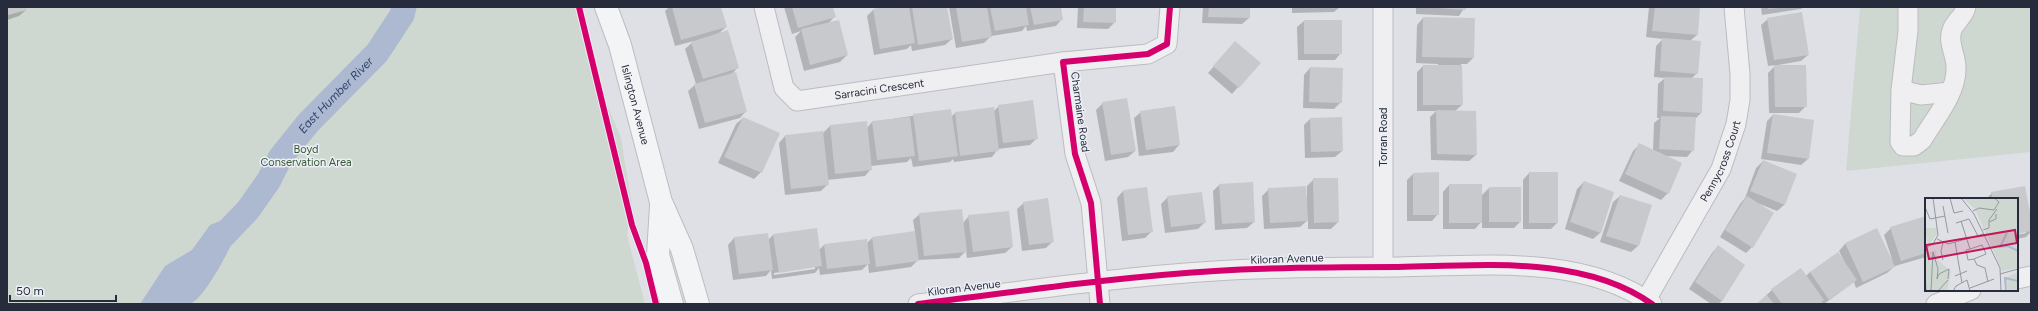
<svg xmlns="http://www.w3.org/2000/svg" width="2038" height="311" viewBox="0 0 2038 311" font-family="Figtree,sans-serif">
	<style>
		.green { fill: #ced8d0 }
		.water { fill: #adb9d0 }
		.shadow { fill: #0003; fill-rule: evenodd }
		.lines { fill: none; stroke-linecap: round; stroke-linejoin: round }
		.river { stroke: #adb9d0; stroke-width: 25 }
		.building { fill: #c8c9cd }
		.minor-casing { stroke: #bbbcc1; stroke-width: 21 }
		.major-casing { stroke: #bcbdc2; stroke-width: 24 }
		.minor { stroke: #efeff1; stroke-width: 19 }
		.major { stroke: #f3f4f5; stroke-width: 22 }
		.cycleway-casing { stroke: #eceff5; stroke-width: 8 }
		.cycleway { stroke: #d6006c; stroke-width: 6 }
		.labels { text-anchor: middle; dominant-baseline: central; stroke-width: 3; stroke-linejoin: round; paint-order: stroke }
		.street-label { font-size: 11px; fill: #272c3d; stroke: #eceff5 }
		.park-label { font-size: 11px; fill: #365834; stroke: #eceff5 }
		.water-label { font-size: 12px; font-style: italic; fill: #324470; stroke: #eceff5 }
		.inset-river { fill: none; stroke: #adb9d0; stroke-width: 2 }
		.inset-road { fill: none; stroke: #9598a2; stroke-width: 1 }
		.view { fill: #c2185b; fill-opacity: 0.15; stroke: #c2185b; stroke-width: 2 }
		.inset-edge { fill: none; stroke: #272c3d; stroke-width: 2 }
	</style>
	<rect width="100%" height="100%" fill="#dfe0e5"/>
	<path class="green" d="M7,7H581L607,104L621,138L632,206L627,235L645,304H7Z
		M1860,7H2031V152L1846,171Z"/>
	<path class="water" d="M248,210C239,229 209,296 190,304C183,307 150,304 140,304L165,266L192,250L210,225Z"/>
	<path class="shadow" d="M7,7H25L26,10L19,16L7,20Z
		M669,7H720L726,27L718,34L738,67L731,75L746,111L740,118L699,129L688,91L696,84L685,49L694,41L675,46L665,11Z
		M784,7H832L834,17L828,24L847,55L840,62L804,71L795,37L801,31L792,34Z
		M889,7H946L952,39L945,45L912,51L911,45L907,49L874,55L867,16L873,10Z
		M949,7H1060L1062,19L1056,26L1027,31L1026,26L1022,31L991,36L984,43L956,48Z
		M1078,7H1115V22L1108,29L1077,28Z
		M1203,7H1249V18L1242,24L1202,23Z
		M1292,7H1340L1334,12L1292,13Z
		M1416,7H1465L1459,16L1416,14Z
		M1649,7H1699L1697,35L1690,41L1697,73L1691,79L1701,113L1695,119L1693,150L1687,157L1664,156L1681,164L1668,193L1661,200L1619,181L1633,151L1639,145L1653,151L1654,123L1660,118H1657L1658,84L1665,78L1654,77L1656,46L1663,39L1646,37Z
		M1761,7H1804L1801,9L1762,15Z
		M1423,18L1473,58L1467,64H1461L1462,105L1455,111L1476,155L1469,161L1431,160L1430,117L1436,111H1417V72L1423,66H1438V64L1416,63L1417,25Z
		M1768,19L1808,55L1801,61L1778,65L1806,106L1799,113H1769L1768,73L1776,65L1768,66L1761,25Z
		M1304,21H1341V53L1335,60H1298L1297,27Z
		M1229,49L1259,63L1232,94L1208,73Z
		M1310,68L1341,102L1334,109L1303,108L1304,75Z
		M1103,103L1135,151L1128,157L1105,161L1096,110Z
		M999,106L1037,138L1030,145L998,149L992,157L954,162L953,159L950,162L913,167L911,158L907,162L871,166V169L865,176L827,180L828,184L821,191L785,195L779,143L785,136L822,134L830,126L866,122L867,128L872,122L951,110V117L955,113L994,111Z
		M1141,112L1179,145L1173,152L1139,156L1134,118Z
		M1773,115L1808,159L1801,165L1761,159L1767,121Z
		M743,118L761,172L754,179L718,163L736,124Z
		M1310,119L1342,151L1335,157L1305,158L1304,125Z
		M1763,161L1796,174L1784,205L1777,211L1760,204L1752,247L1746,253L1720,237L1740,204L1745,198L1756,168Z
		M1529,173L1557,223L1551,229H1523V180Z
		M1413,174L1438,214L1432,221H1407V180Z
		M1314,179L1338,222L1331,229H1308V220L1300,227L1264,229L1262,196L1269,189L1307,198V186Z
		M1584,182L1613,193L1600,233L1593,239L1565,229L1577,189Z
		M1220,184L1254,222L1247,228L1215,230L1213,191Z
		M1449,185L1481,196L1489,188H1520V222L1514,228H1482V221L1475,229H1443V192Z
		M2024,187L2031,223V232L2026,237L2017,239V235L2026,233V231L2017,233V199H1986L1992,193Z
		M1123,191L1152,231L1145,238L1122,241L1117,198Z
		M1620,196L1651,206L1638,246L1631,252L1600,242L1613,202Z
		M1168,197L1205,222L1198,229L1165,233L1161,204Z
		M1024,203L1053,241L1046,248L1022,251L1017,209Z
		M920,214L963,223L969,216L1012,247L1005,253L967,258L966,251L959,258L918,260L911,267L869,273L868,264L862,270L820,275L819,268L815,273L772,279L771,270L766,276L733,280L728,245L734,238L768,240L773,235L819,250L824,245L866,240V244L872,238L915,232L913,220ZM815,266V269L774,275V273Z
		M1926,217V257L1895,266L1887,273L1856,288L1854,282L1824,304L1820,302L1818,304H1757L1772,290L1806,276L1810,272L1844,261L1839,251L1845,244L1876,229L1893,262L1884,235L1891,228Z
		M1718,246L1744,265L1722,301L1718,304H1711L1689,289L1712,253Z"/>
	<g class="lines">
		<path class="river" id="s1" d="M224,235L248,210L269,180L280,158L308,123L377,53L402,15L404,7"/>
	</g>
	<path class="building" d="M7,7H26L27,10L8,15Z
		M672,7H721L727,27L681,40Z
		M792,7H833L836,17L798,28Z
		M883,7H909L915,43L880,49L873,9Z
		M912,7H947L953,39L918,45Z
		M956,7H987L992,37L962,42Z
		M990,7H1026L1029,25L995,31Z
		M1030,7H1061L1063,20L1034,25Z
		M1084,7H1116V23L1083,22Z
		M1209,7H1250V18L1208,17Z
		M1421,7H1466V10Z
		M1655,7H1700L1698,35L1652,31Z
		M1768,7H1779V8L1768,9Z
		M1802,12L1809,55L1774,60L1767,18Z
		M1423,17L1475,18L1474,58L1422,57Z
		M839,20L848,55L810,65L801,29Z
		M1304,20H1342V54H1304Z
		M728,30L739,68L703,79L691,42Z
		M1662,38L1701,41L1698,74L1660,71Z
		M1235,41L1261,63L1239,88L1213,66Z
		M1423,65H1462L1463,105H1423Z
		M1774,65H1806L1807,107H1775Z
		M1310,67L1343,68L1342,103L1309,102Z
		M736,72L747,112L705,123L694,84Z
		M1664,77L1703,78L1702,113L1663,111Z
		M1127,98L1136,151L1111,155L1102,102Z
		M1033,100L1038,139L1003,143L998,105Z
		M1175,106L1180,145L1146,150L1140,111Z
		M994,107L999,151L960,156L955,112Z
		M951,109L958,156L919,161L913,114Z
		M1436,110L1476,111L1477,155L1437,154Z
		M1773,114L1814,120L1809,159L1767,153Z
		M1661,116L1696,117L1694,151L1659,149Z
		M743,117L780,133L762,173L724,157Z
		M910,117L915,156L877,160L872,121Z
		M1342,117L1343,151L1311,152L1310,118Z
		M867,121L872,170L835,174L830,125Z
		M823,131L829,185L791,189L785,135Z
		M1639,143L1682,163L1669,194L1625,174Z
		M1763,160L1797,174L1785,205L1750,191Z
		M1439,172V215H1413V173Z
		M1529,172H1558V223H1529Z
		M1313,178H1338L1339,222L1314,223Z
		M1584,181L1614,192L1601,233L1570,222Z
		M1253,182L1255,222L1222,224L1219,184Z
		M1449,184H1482V223H1449Z
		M1306,186L1308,221L1270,223L1268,188Z
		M2025,186L2031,217V231L2017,234V199H1993L1991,192Z
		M1147,187L1153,232L1128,235L1123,190Z
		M1489,187H1521V222H1489Z
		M1202,192L1206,223L1171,227L1167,196Z
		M1620,195L1652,205L1639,246L1606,236Z
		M1747,196L1774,213L1753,248L1725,230Z
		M1048,198L1054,242L1029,245L1023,202Z
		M962,209L967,252L924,256L919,213Z
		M1009,211L1013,247L973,252L968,215Z
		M1926,216V253L1901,261L1890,227Z
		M817,228L822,266L779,273L773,234Z
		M1877,228L1895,267L1863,282L1845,243Z
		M915,231L919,261L876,267L872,237Z
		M768,233L773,270L739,274L734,237Z
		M867,239L870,264L827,269L824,244Z
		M1718,245L1745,265L1722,301L1695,282Z
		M1838,252L1857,280L1829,300L1810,272Z
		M1801,268L1824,300L1818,304H1782L1771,289Z
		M1767,295L1774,304H1756Z"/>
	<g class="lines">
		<g class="minor-casing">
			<g id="minor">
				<path id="s2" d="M764,7L784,88L797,101L1063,62"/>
				<path d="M1908,7V31L1901,90L1900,142L1903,146H1914L1922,140C1934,119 1956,95 1956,69C1957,56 1947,43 1952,30C1955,21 1964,17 1966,7"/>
				<path d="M1901,90L1921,95L1950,92"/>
				<path d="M1383,267V7"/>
				<path d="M2017,279L2031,276"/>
				<path id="s3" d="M1646,300L1721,169L1736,124L1740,100V74L1734,7"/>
				<path d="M918,304C1016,292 1115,277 1215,271C1275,267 1337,267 1398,267C1480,266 1582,254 1652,304"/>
				<path d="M1100,304L1091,203L1075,154L1063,62L1148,54L1167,44L1170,7"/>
				<path d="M1936,304L1971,290"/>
			</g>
		</g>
		<g class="major-casing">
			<g id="major">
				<path id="s4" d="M606,7L620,45L661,202L682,249L698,304"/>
				<path d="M661,206L658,255L672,304"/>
			</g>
		</g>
		<use href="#minor" class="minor"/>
		<use href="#major" class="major"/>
		<g class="cycleway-casing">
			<path id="cycleway" d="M579,7L632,225L646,263L656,304
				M918,304C1016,292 1115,277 1215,271C1275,267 1337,267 1398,267C1480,266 1582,254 1652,304
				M1100,304L1091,203L1075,154L1063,62L1148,54L1167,44L1170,7"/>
		</g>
		<use href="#cycleway" class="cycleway"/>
	</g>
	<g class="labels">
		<g class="street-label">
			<text stroke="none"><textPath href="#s2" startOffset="185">Sarracini Crescent</textPath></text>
			<text stroke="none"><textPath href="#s4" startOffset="102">Islington Avenue</textPath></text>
			<text transform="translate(1080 112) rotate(82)">Charmaine Road</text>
			<text transform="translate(1383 137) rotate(-90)">Torran Road</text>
			<text stroke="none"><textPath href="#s3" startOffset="158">Pennycross Court</textPath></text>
			<text transform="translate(1287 259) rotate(-2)">Kiloran Avenue</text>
			<text transform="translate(964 288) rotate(-7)">Kiloran Avenue</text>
		</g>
		<g class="park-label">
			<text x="306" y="149">Boyd<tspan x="306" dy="13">Conservation Area</tspan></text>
		</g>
		<g class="water-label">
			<text stroke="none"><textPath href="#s1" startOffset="180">East Humber River</textPath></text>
		</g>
	</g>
	<g transform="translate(1925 198)">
		<rect width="93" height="93" fill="#dfe0e5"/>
		<path d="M38,0H93V70L77,73L50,11ZM0,30H12V36L3,48ZM11,52L12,61L26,74L22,93H0V55ZM93,74V93H83L80,80Z" fill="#ced8d0"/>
		<path class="inset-river" d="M82,35L75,49L83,48L93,53M81,93L80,80L93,83"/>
		<path class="inset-road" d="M25,0L29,15L38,13M36,0L49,16L75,70L76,93M18,8L23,35M0,9L5,21M48,13L54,10L69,12L74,4L69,0M5,21L20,18M36,23L45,51L41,52L43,62L49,61L52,67L60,70L63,84M64,24L71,21V16M31,25L44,21L53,38M58,32L64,30V22L72,11M12,41L23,46L59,36M30,44L37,85M0,50L8,46L13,37L8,0M45,51L57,47L61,56L49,61M18,62L16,53L18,45M0,69L1,93M75,76L93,71M30,78L42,73M45,90L69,81M6,93L8,54L13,71L12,81L14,76L24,71L23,81M13,93L23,82M28,93L31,88L42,82L45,93"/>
		<path class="view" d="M90,32L92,45L4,61L1,47Z"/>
		<rect width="93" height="93" class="inset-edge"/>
	</g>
	<rect width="2038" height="311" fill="none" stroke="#272c3d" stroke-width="16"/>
	<path d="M10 295v6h106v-6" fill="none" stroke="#272c3d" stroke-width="2"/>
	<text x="16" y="295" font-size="12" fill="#272c3d" stroke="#eceff5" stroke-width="3" paint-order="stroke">50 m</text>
</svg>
